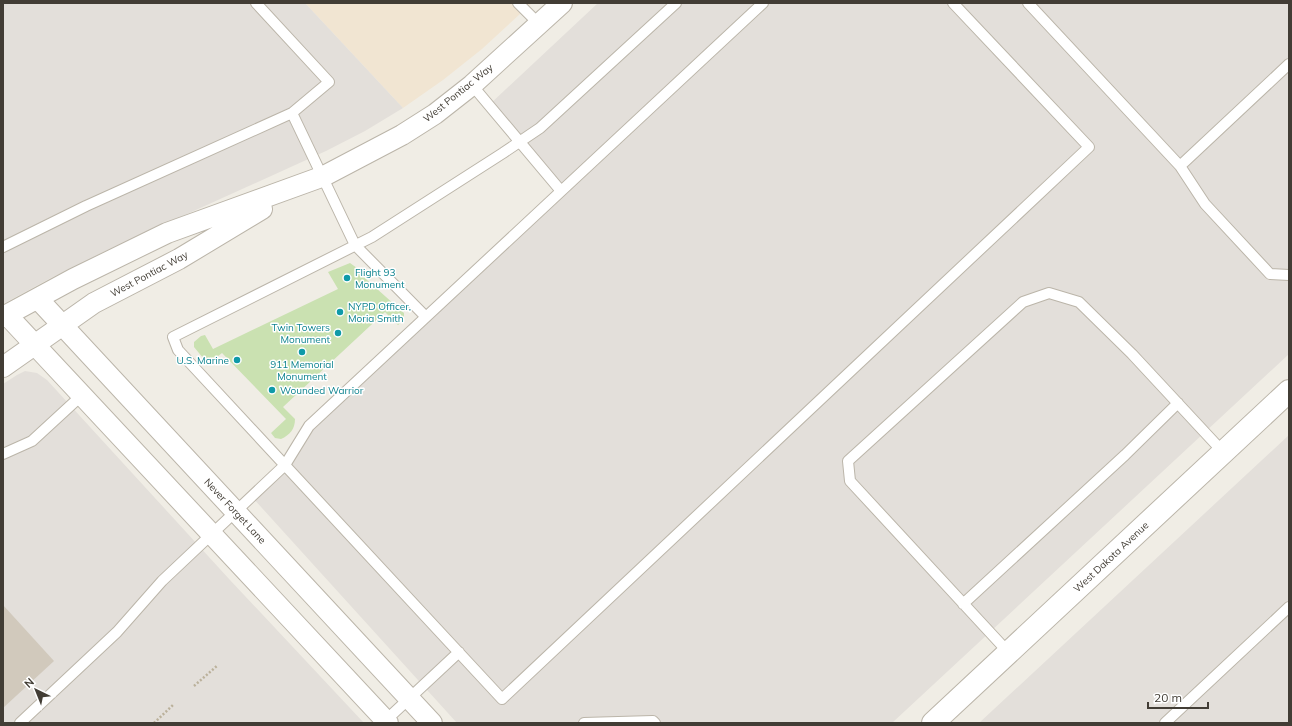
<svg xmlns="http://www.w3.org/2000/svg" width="1292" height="726" viewBox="0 0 1292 726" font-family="Mulish,sans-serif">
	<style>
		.commercial { fill: #f1e5d2 }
		.industrial { fill: #e3dfda }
		.green { fill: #cae1b1 }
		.building { fill: #d1c9bc }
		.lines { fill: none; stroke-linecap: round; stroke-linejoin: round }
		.service-casing { stroke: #bbb5a9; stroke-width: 12 }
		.minor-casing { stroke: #bbb5a9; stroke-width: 22 }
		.tertiary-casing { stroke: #bbb5a9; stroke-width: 24 }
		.path { stroke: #bbb19b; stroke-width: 2.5; stroke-dasharray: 2 2; stroke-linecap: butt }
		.service { stroke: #fff; stroke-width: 10 }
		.minor { stroke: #fff; stroke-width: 20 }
		.tertiary { stroke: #fff; stroke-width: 22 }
		.culture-dot { fill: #0f9aa8; stroke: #fff; stroke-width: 1.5 }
		.labels { text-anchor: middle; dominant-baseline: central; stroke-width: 3; stroke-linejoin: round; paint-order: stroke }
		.street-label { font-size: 10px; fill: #423d35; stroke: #fff }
		.culture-label { font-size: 10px; fill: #0d838f; stroke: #fff; text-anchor: start }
	</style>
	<rect width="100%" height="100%" fill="#f0ede5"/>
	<path class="commercial" d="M305,3H532L482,49L443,80L403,108Z"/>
	<path class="industrial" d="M3,3H305L403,108L365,131L326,151L112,248L49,279L3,304Z
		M598,3H1289V354L892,723H457L252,497L309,426L561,191L489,105Z
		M25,371L37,373L47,380L230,580L364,723H3V384L17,375Z
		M1289,435V723H979Z"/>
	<path class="green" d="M350,263L357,268L367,280L404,313V320L398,325L385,312L283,407L295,419C295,429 290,435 281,439L275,438L271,433L286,419L222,353L208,364L194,347V342L201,336L205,335L213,349L338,289L328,272Z"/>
	<path class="building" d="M3,605L54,661L3,708Z"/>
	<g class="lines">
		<g class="service-casing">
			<path id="service" d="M518,3L539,24
				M676,3L540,128L503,153L372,237L173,337L178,350L502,699L1089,147L953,3
				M1028,3L1180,166L1289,64
				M472,85L561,191
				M292,113L355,245L426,317
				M1180,166L1205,204L1270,274L1289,275
				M3,247L86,206L292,113L329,82L256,3
				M3,454L32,441L82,395
				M963,604L1125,455L1178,403
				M1009,653L850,481L848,461L1023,302L1049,293L1079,302L1132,354L1224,453
				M384,722L459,652
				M20,723L117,632L162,581L285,465L309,426L763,3
				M584,723L653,721L655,723
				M1165,723L1289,607"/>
		</g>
		<g class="minor-casing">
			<path id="minor" d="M38,299L432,723
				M7,315L388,723
				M3,317L73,279L167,233L324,176L402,135L435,114L472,85L562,3
				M3,367L94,303L179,259L262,209"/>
		</g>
		<g class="tertiary-casing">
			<path id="tertiary" d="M933,723L1289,391"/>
		</g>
		<path class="path" d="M194,686L218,665
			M154,723L174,704"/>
		<use href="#service" class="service"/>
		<use href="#minor" class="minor"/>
		<use href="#tertiary" class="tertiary"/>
	</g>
	<g class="culture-dot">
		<circle cx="347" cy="278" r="4"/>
		<circle cx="340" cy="312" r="4"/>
		<circle cx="338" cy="333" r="4"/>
		<circle cx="302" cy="352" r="4"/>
		<circle cx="237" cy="360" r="4"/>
		<circle cx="272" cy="390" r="4"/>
	</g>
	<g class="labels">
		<g class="street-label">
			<text transform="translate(458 93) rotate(-39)">West Pontiac Way</text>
			<text transform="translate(149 274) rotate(-28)">West Pontiac Way</text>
			<text transform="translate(235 511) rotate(47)">Never Forget Lane</text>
			<text transform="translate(1111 557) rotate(-43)">West Dakota Avenue</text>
		</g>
		<g class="culture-label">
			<text x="355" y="272">Flight 93<tspan x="355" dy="12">Monument</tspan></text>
			<text x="348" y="306">NYPD Officer,<tspan x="348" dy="12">Moria Smith</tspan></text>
			<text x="330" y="327" text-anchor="end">Twin Towers<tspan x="330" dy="12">Monument</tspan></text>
			<text x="229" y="360" text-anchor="end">U.S. Marine</text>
			<text x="302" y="364" text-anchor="middle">911 Memorial<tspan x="302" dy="12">Monument</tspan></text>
			<text x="280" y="390">Wounded Warrior</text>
		</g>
	</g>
	<rect width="1292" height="726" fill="none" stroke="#423d35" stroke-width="8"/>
	<g transform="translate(36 690) rotate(317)" stroke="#ffffff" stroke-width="3" paint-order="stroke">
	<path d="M0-3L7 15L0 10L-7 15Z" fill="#423d35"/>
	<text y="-6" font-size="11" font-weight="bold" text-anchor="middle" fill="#423d35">N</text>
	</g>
	<path d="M1148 702v6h60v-6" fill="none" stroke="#423d35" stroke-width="2"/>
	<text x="1154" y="702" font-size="12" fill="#423d35" stroke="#ffffff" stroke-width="3" paint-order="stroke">20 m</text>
</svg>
